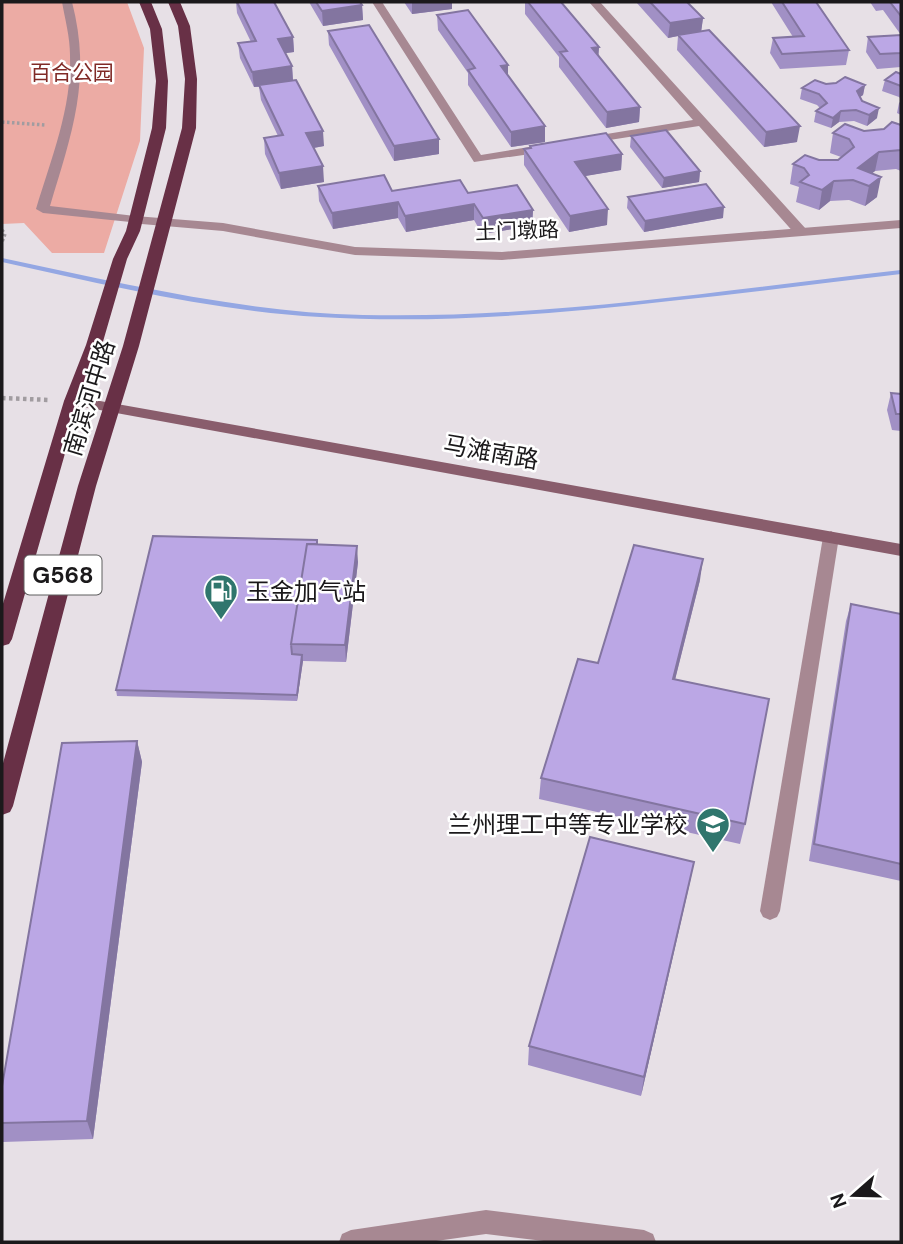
<svg xmlns="http://www.w3.org/2000/svg" width="903" height="1244" viewBox="0 0 903 1244" font-family="'DM Sans','Noto Sans SC',sans-serif">
	<style>
		.green { fill: #ecaba4 }
		.lines { fill: none; stroke-linecap: round; stroke-linejoin: round }
		.stream { fill: #94a7e3; fill-rule: evenodd }
		.path-far1 { stroke: #a19ca0; stroke-width: 3.5; stroke-dasharray: 2.5 2.5; stroke-linecap: butt }
		.path { stroke: #a19ca0; stroke-width: 4.5; stroke-dasharray: 3.5 3.5; stroke-linecap: butt }
		.service { fill: #a78892; fill-rule: evenodd }
		.pedestrian { fill: #a78892; fill-rule: evenodd }
		.minor { fill: #a78892; fill-rule: evenodd }
		.tertiary { fill: #a78892; fill-rule: evenodd }
		.secondary { fill: #895d6c; fill-rule: evenodd }
		.trunk { fill: #683046; fill-rule: evenodd }
		.wall { fill: #a190c5 }
		.shaded-wall { fill: #8375a0 }
		.building { fill: #bba7e5; stroke: #8375a0; stroke-width: 2 }
		.labels { text-anchor: middle; dominant-baseline: central; stroke-width: 5; stroke-linejoin: round; paint-order: stroke }
		.far-park-label { font-size: 21px; fill: #802a26; stroke: #fff }
		.far-street-label { font-size: 21px; fill: #1b191b; stroke: #fff }
		.shield { fill: #fff; stroke: #5f5e5f; stroke-width: 2 }
		.shield-label { font-size: 23px; font-weight: bold; fill: #1b191b }
		.street-label { font-size: 24px; fill: #1b191b; stroke: #fff }
		.poi-label { font-size: 24px; fill: #1b191b; stroke: #fff; text-anchor: start }
	</style>
	<rect width="100%" height="100%" fill="#e7e0e6"/>
	<path class="green" d="M2,2H127L144,48L140,141L104,253H52L24,223L2,224Z"/>
	<g class="lines">
		<path class="stream" d="M2,258C121,283 241,312 363,315C543,319 723,290 901,270V274C824,283 747,293 670,301C554,314 437,324 320,317C213,311 107,285 2,262Z"/>
		<path class="path-far1" d="M2,122L45,125
			M2,230L5,234L2,242"/>
		<path class="path" d="M2,398L50,400"/>
		<path class="service" d="M831,531L839,537L780,911L777,917L770,920L763,917L760,911L823,537Z"/>
		<path class="pedestrian" d="M62,2H72C92,79 72,133 50,206L135,216L142,220L140,223L43,213L36,209C51,159 72,108 70,55C70,37 65,19 62,2Z"/>
		<path class="minor" d="M372,2H382L481,155L547,144L553,148L551,151L474,162Z
			M589,2H600L806,229V235H796L699,126L584,144L582,141L588,137L693,120Z
			M486,1210L644,1230L653,1234L656,1242H552L486,1234L429,1242H339L342,1234L351,1230Z"/>
		<path class="tertiary" d="M135,216L223,223L355,247L502,252L901,220V228L502,260L355,255L223,231L130,223V217Z"/>
		<path class="secondary" d="M72,396L901,544V556L67,404L64,401Z"/>
		<path class="trunk" d="M139,2H151L162,29L168,81L166,128L140,231L127,259L102,345L80,401L12,639L9,644L2,646V607L64,401L86,345L113,259L126,231L152,128L156,81L150,29Z
			M168,2H180L190,26L197,79L196,128L139,346L96,486L13,806L10,812L2,815V767L78,486L123,346L182,128L185,79L178,26Z"/>
	</g>
	<path class="wall" d="M236,2H274L293,37L294,52L285,53L292,66L293,80L324,146L314,148L324,182L281,189L265,154L264,138L278,136L261,100L259,87H254L240,58L238,43L251,42L237,13Z
		M309,2H360L362,5L363,20L323,26Z
		M404,2H452V9L412,14Z
		M525,2H561L599,47L598,56L640,107L639,122L606,128L559,67V57L525,14Z
		M636,2H687L703,18L701,31L797,142L764,147L677,50L678,36L668,38Z
		M771,2H816L849,50L846,65L780,69L770,53L773,38L793,37Z
		M870,2H901V67L877,69L866,52L868,37L901,35L883,10L876,11Z
		M437,15L508,65V75L545,126V142L511,147L468,85V73L438,30Z
		M328,31L439,154L394,161L329,45Z
		M901,74V99L899,97L882,91L885,80Z
		M826,84L865,85L863,95L860,97L877,118L867,126L854,121L839,122L831,128L814,122L816,111L820,108L817,105L800,99L802,88Z
		M901,101V115L897,113L899,103Z
		M901,125V171L896,169L875,171L872,173L877,197L865,206L849,200L830,201L819,210L796,202L799,187L790,184L793,164L819,160H838L841,157L830,153L833,133L884,129Z
		M631,136L700,171L699,182L662,188L630,147Z
		M530,146L622,154L621,170L584,176L607,225L569,232L524,165V149L530,148Z
		M318,186L392,191L468,193L533,210L532,226L482,234L474,220L406,232L398,218L333,229L319,201Z
		M628,197L723,218L644,232L627,208Z
		M891,393L901,394V431L892,430L887,410Z
		M318,544L358,562L346,662L303,661L297,701L117,696L116,690Z
		M700,580L675,679L745,824L740,844L539,799L541,778L598,663Z
		M851,604L901,614V881L809,861L846,621Z
		M137,741L142,762L93,1139L3,1142L2,1138V1086Z
		M694,862L641,1096L528,1065L529,1046Z"/>
	<path class="shaded-wall" d="M412,2H452V9L412,14Z
		M362,5L363,20L323,26L322,11Z
		M703,18L701,33L678,35V36L668,38L670,23Z
		M293,37L294,52L279,54L278,39Z
		M599,47L598,62L592,48Z
		M508,65V80L501,66Z
		M292,66L293,82L254,87L252,72Z
		M865,85L863,95L854,101L857,91Z
		M640,107L639,122L606,128L607,112Z
		M879,108L877,118L867,126L869,115Z
		M841,111L839,122L831,128L833,118Z
		M545,126V142L511,147V132Z
		M800,126L797,142L764,147L766,132Z
		M323,131L324,146L307,149L306,133Z
		M439,139V154L394,161V146Z
		M879,152L875,171L860,183L858,168Z
		M622,154L621,170L574,178L575,162Z
		M323,166L324,182L281,189L279,173Z
		M700,171L699,182L662,188L664,178Z
		M881,177L877,197L865,206L869,186Z
		M834,181L830,201L819,210L822,190Z
		M398,202V218L333,229L332,213Z
		M474,204V220L406,232L405,216Z
		M724,207L723,218L644,232L645,221Z
		M608,209L607,225L569,232L570,216Z
		M533,210L532,226L482,234L483,218Z
		M357,546L358,562L346,662L345,645Z
		M703,559L700,580L670,700L673,679Z
		M302,655L303,661L297,701V695Z
		M137,741L142,762L93,1139L87,1121Z
		M694,862L690,882L641,1096L644,1077Z"/>
	<path class="building" d="M237,2H274L293,37L278,39L292,66L252,72L238,43L256,41Z
		M316,2H360L362,5L322,11Z
		M528,2H561L599,47L592,48L640,107L607,112L560,52L567,51Z
		M650,2H687L703,18L670,23Z
		M782,2H816L849,50L782,54L773,38L804,36Z
		M890,2H901V16Z
		M468,10L508,65L501,66L545,126L511,132L468,70L475,68L437,15Z
		M369,25L439,139L394,146L328,31Z
		M709,30L800,126L766,132L678,35Z
		M901,35V53L880,54L868,37Z
		M896,72L901,74V86L885,80Z
		M845,77L865,85L857,91L862,101L879,108L869,115L856,110L841,111L833,118L816,111L827,103L819,94L802,88L815,80L826,84L836,83Z
		M296,80L323,131L306,133L323,166L279,173L264,138L283,135L259,85Z
		M892,122L901,125V150L879,152L858,168L881,177L869,186L853,180L834,181L822,190L800,182L809,175L804,168L793,164L805,155L819,160H838L854,147L849,139L833,133L845,124L864,131L884,129Z
		M666,130L700,171L664,178L631,136Z
		M606,133L622,154L575,162L608,209L570,216L524,149L531,148L530,146Z
		M384,175L392,191L460,180L468,193L517,185L533,210L483,218L474,204L405,216L398,202L332,213L318,186Z
		M706,184L724,207L645,221L628,197Z
		M891,393L901,394V414H896Z
		M153,536L317,540V544H307L291,644L292,654L302,655L297,695L116,690Z
		M307,544L357,546L345,645L291,644Z
		M634,545L703,559L673,679L769,699L745,824L541,778L578,659L598,663Z
		M851,604L901,614V864L814,844Z
		M137,741L87,1121L2,1123V1086L62,743Z
		M590,837L694,862L644,1077L529,1046Z"/>
	<defs>
		<g id="fuel-pin" transform="scale(1.75)"><path d="M0 17L-7.5 6A9.5 9.5 0 1 1 7.5 6Z" fill="#30766d" stroke="#fff"/><path d="M-5.5-6h7V0h2V4h1.3V-2.5L3-4.5l.8-.8L6-3V5H2.5V1h-1V6h-7ZM-4.2-4.7v3.2H.2V-4.7Z" fill="#fff"/></g>
		<g id="university-pin" transform="scale(1.75)"><path d="M0 17L-7.5 6A9.5 9.5 0 1 1 7.5 6Z" fill="#30766d" stroke="#fff"/><path d="M0-5L7-2L0 1L-7-2ZM-4 1L0 2.5L4 1V4Q0 6-4 4Z" fill="#fff"/></g>
	</defs>
	<g fill-rule="evenodd">
		<use href="#fuel-pin" x="221" y="591"/>
		<use href="#university-pin" x="713" y="824"/>
	</g>
	<g class="labels">
		<g class="far-park-label">
			<text x="72" y="73">百合公园</text>
		</g>
		<g class="far-street-label">
			<text transform="translate(517 231) rotate(-2)">土门墩路</text>
		</g>
		<rect class="shield" x="24.5" y="555.5" width="77" height="39" rx="5"/>
		<g class="shield-label">
			<text x="63" y="575">G568</text>
		</g>
		<g class="street-label">
			<text transform="translate(89 398) rotate(-73)">南滨河中路</text>
			<text transform="translate(491 452) rotate(10)">马滩南路</text>
		</g>
		<g class="poi-label">
			<text x="246" y="591">玉金加气站</text>
			<text x="688" y="824" text-anchor="end">兰州理工中等专业学校</text>
		</g>
	</g>
	<rect width="903" height="1244" fill="none" stroke="#1b191b" stroke-width="7"/>
	<g transform="translate(854 1195) rotate(250)" stroke="#ffffff" stroke-width="5" paint-order="stroke">
	<path d="M0-5L12 26L0 18L-12 26Z" fill="#1b191b"/>
	<text y="-10" font-size="19" font-weight="bold" text-anchor="middle" fill="#1b191b">N</text>
	</g>
</svg>
